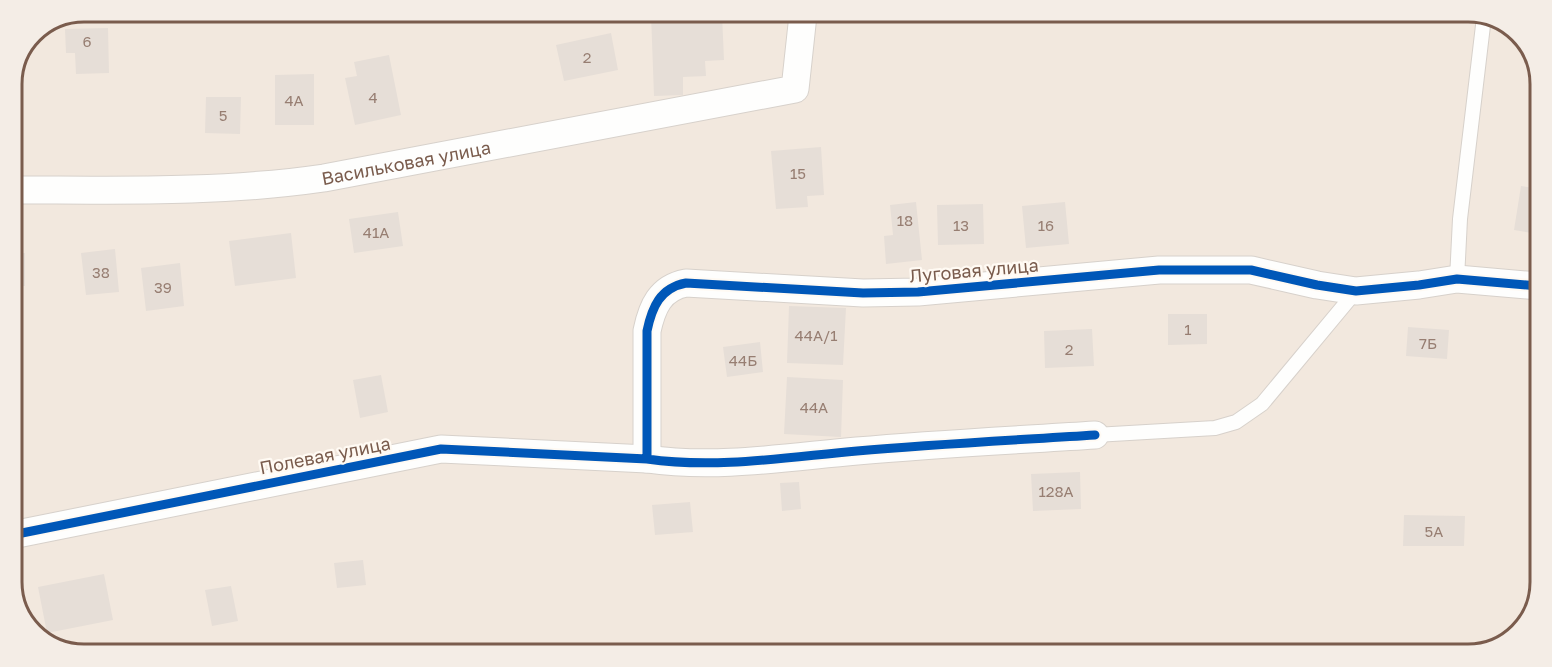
<svg xmlns="http://www.w3.org/2000/svg" width="1552" height="667" viewBox="0 0 1552 667" font-family="'Golos Text',sans-serif">
	<style>
		.residential { fill: #f2e8de }
		.building { fill: #e6ded7 }
		.lines { fill: none; stroke-linecap: round; stroke-linejoin: round }
		.service-casing { stroke: #d7d1cb; stroke-width: 16 }
		.minor-casing { stroke: #d7d1cb; stroke-width: 29 }
		.service { stroke: #fefefd; stroke-width: 14 }
		.minor { stroke: #fefefd; stroke-width: 27 }
		.cycleway-casing { stroke: #fffaf3; stroke-width: 13 }
		.cycleway { stroke: #0057b8; stroke-width: 9 }
		.labels { text-anchor: middle; dominant-baseline: central; stroke-width: 4.5; stroke-linejoin: round; paint-order: stroke }
		.number-label { font-size: 15px; fill: #977e72 }
		.street-label { font-size: 18px; fill: #7a5c4d; stroke: #fffaf3 }
		.rim { fill: none; stroke: #7a5c4d; stroke-width: 3 }
	</style>
	<rect width="100%" height="100%" fill="#f9f5f0"/>
	<path class="residential" d="M85,12L1495,17L1525,41L1540,80L1535,610L1508,643L1468,655L57,650L27,626L12,587V80L34,33Z"/>
	<path class="building" d="M651,14H722L724,60L705,61L706,76L683,77V95L654,96Z
		M1435,17H1463L1462,21L1435,19Z
		M108,28L109,73L76,74L75,53H66L65,29Z
		M611,33L618,70L564,81L556,45Z
		M389,55L401,115L355,125L345,78L357,76L354,62Z
		M314,74V125H275V75Z
		M206,97H241L240,134L205,133Z
		M821,147L824,195L807,196L808,207L776,209L771,151Z
		M1521,186L1539,189L1538,234L1514,230Z
		M916,202L922,260L886,264L884,236L893,235L890,205Z
		M1065,202L1069,244L1026,248L1022,206Z
		M983,204L984,244L938,245L937,205Z
		M398,212L403,246L354,253L349,219Z
		M291,233L296,278L235,286L229,241Z
		M115,249L119,292L86,295L81,253Z
		M12,253H25V286H12Z
		M180,263L184,306L146,311L141,268Z
		M789,306L846,308L843,365L787,363Z
		M1168,314H1207V344L1168,345Z
		M1408,327L1449,330L1447,359L1406,356Z
		M1092,329L1094,366L1045,368L1044,331Z
		M760,342L763,372L727,377L723,347Z
		M381,375L388,412L360,418L353,380Z
		M787,377L843,380L841,437L784,434Z
		M1080,472L1081,509L1033,511L1031,474Z
		M799,482L801,509L782,511L780,483Z
		M690,502L693,532L655,535L652,505Z
		M1404,515L1465,516L1464,546H1403Z
		M363,560L366,585L337,588L334,563Z
		M104,574L113,620L47,633L38,587Z
		M231,586L238,621L212,626L205,590Z"/>
	<g class="lines">
		<g class="service-casing">
			<path id="service" d="M1457,279L1460,219L1484,17
				M1095,435L1215,428L1236,422L1262,404L1356,291"/>
		</g>
		<g class="minor-casing">
			<g id="minor">
				<path id="s1" d="M12,190C117,190 221,193 324,178L795,89L803,15"/>
				<path d="M647,459V331C652,307 660,288 686,283L863,293L918,292L1159,270H1251L1317,285L1356,291L1419,285L1457,279L1538,286"/>
				<path d="M12,535L441,449L647,459C717,469 788,457 857,451C936,444 1016,440 1095,435"/>
			</g>
		</g>
		<use href="#service" class="service"/>
		<use href="#minor" class="minor"/>
		<g class="cycleway-casing">
			<path id="cycleway" d="M647,459V331C652,307 660,288 686,283L863,293L918,292L1159,270H1251L1317,285L1356,291L1419,285L1457,279L1538,286
				M12,535L441,449L647,459C717,469 788,457 857,451C936,444 1016,440 1095,435"/>
		</g>
		<use href="#cycleway" class="cycleway"/>
	</g>
	<g class="labels">
		<g class="number-label">
			<text x="87" y="41">6</text>
			<text x="587" y="57">2</text>
			<text x="373" y="97">4</text>
			<text x="294" y="100">4А</text>
			<text x="223" y="115">5</text>
			<text x="798" y="173">15</text>
			<text x="905" y="220">18</text>
			<text x="961" y="225">13</text>
			<text x="1046" y="225">16</text>
			<text x="376" y="232">41А</text>
			<text x="101" y="272">38</text>
			<text x="163" y="287">39</text>
			<text x="1188" y="329">1</text>
			<text x="816" y="335">44А/1</text>
			<text x="1428" y="343">7Б</text>
			<text x="1069" y="349">2</text>
			<text x="743" y="360">44Б</text>
			<text x="814" y="407">44А</text>
			<text x="1056" y="491">128А</text>
			<text x="1434" y="531">5А</text>
		</g>
		<g class="street-label">
			<text stroke="none"><textPath href="#s1" startOffset="396">Васильковая улица</textPath></text>
			<text transform="translate(974 270) rotate(-5)">Луговая улица</text>
			<text transform="translate(325 455) rotate(-11)">Полевая улица</text>
		</g>
	</g>
	<path d="M0 0H1552V667H0ZM84 22H1468A62 62 0 0 1 1530 84V582A62 62 0 0 1 1468 644H84A62 62 0 0 1 22 582V84A62 62 0 0 1 84 22Z" fill="#f4ede6" fill-rule="evenodd"/>
	<path class="rim" d="M84 22H1468A62 62 0 0 1 1530 84V582A62 62 0 0 1 1468 644H84A62 62 0 0 1 22 582V84A62 62 0 0 1 84 22Z"/>
</svg>
